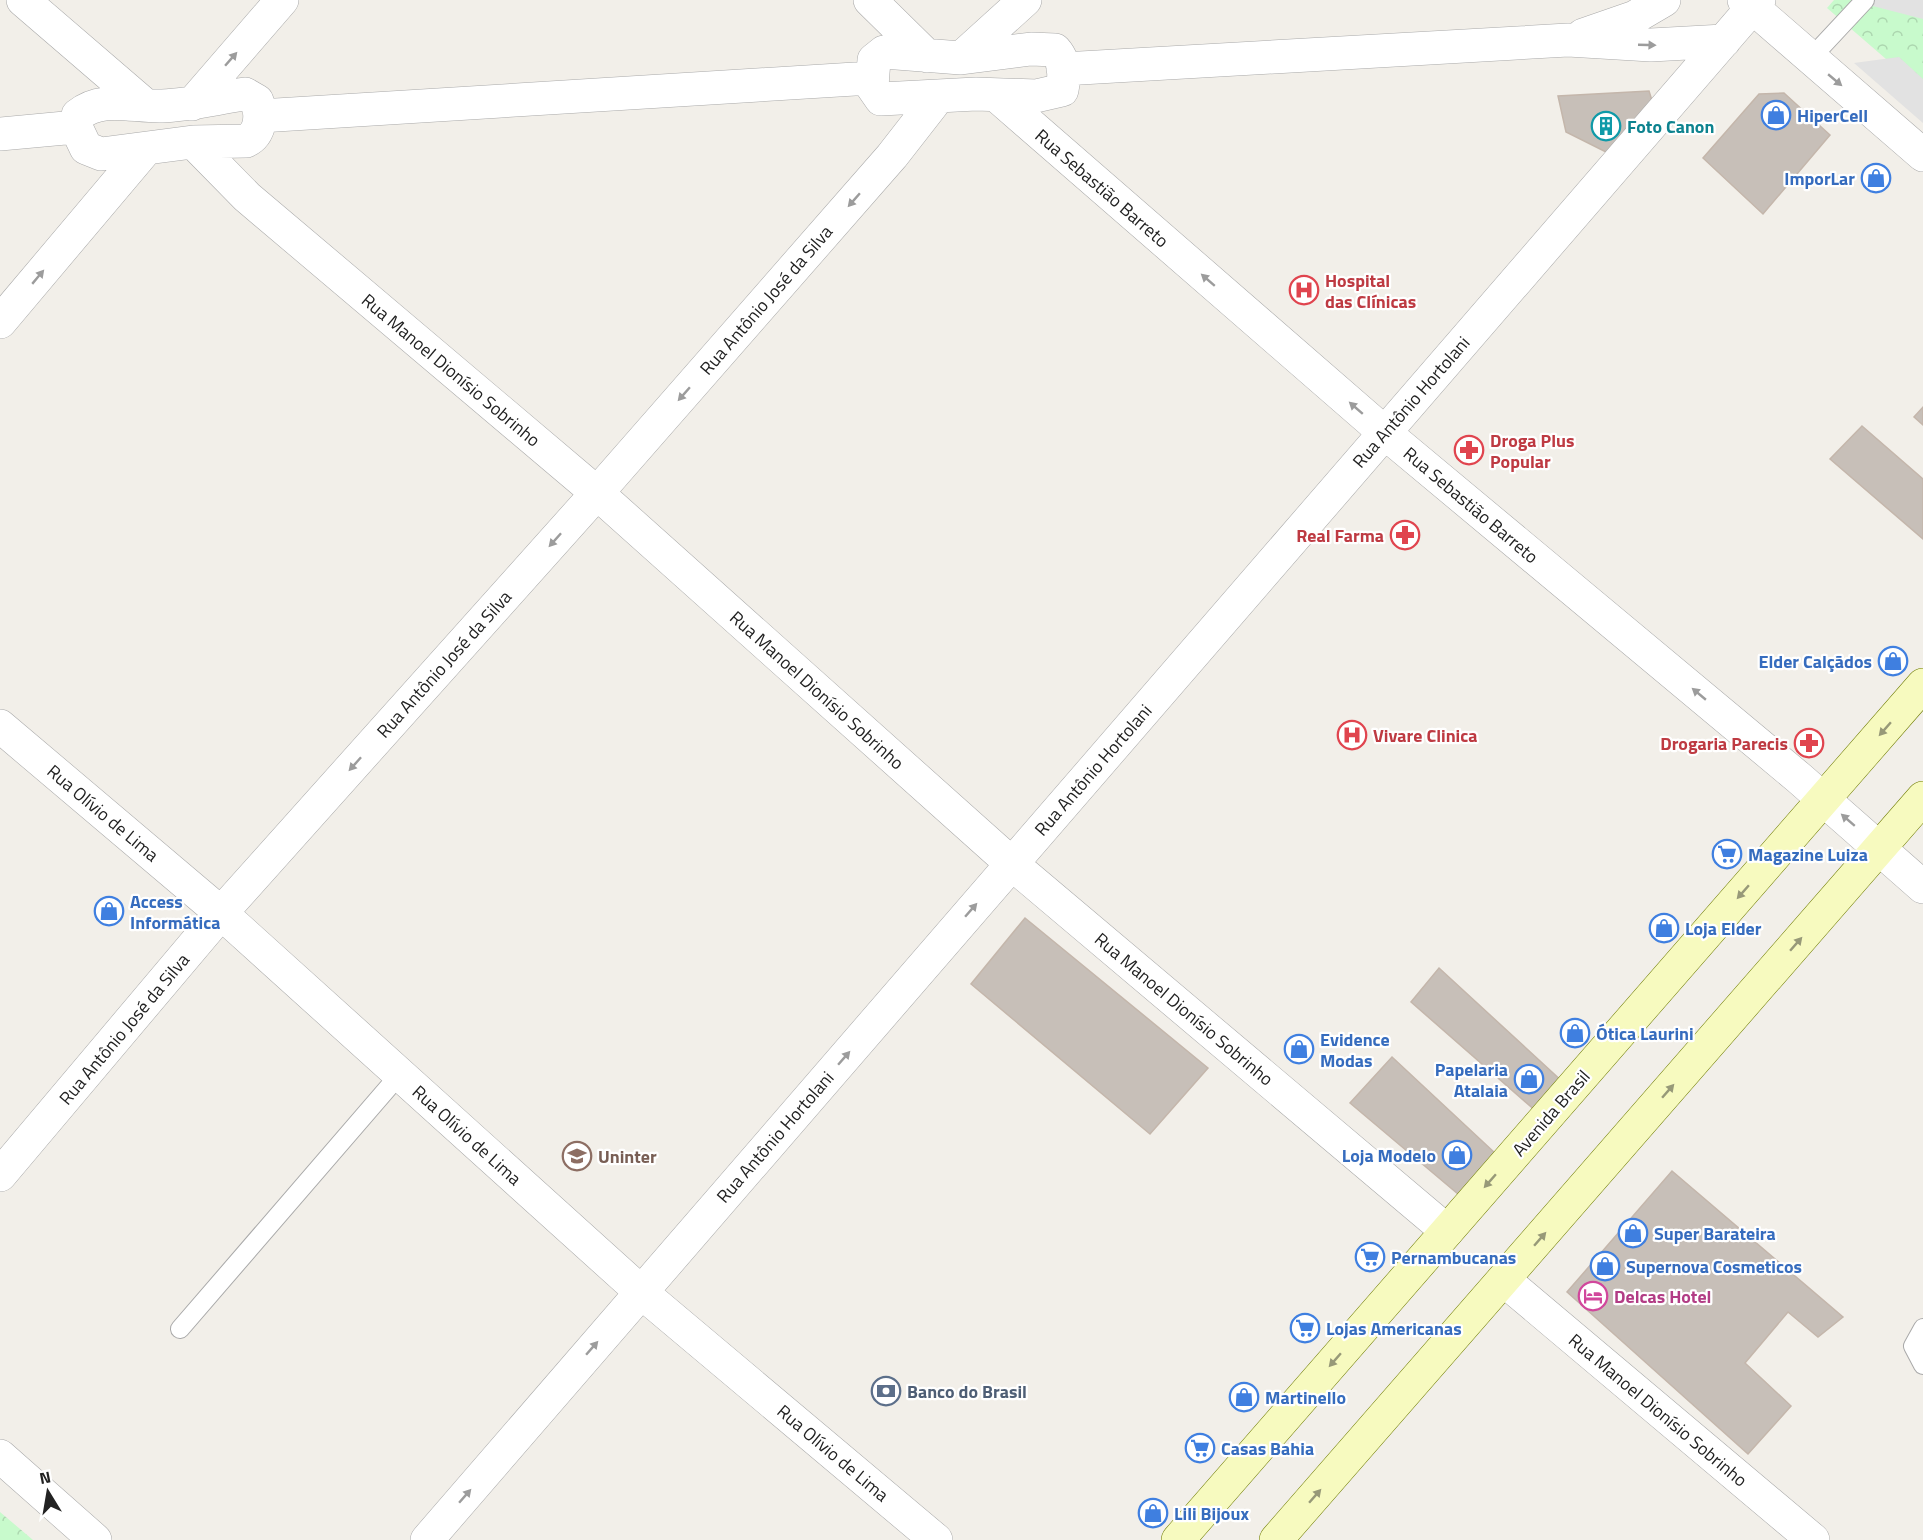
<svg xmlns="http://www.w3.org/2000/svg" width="1923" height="1540" viewBox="0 0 1923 1540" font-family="'Titillium Web',sans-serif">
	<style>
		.park { fill: url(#park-crowns) }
		.parking { fill: #e2e2e2 }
		.building { fill: #c7bfb8; stroke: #c4b6ab; stroke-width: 1.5 }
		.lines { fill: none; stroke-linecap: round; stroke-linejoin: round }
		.service-casing { stroke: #a9a9a9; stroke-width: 20 }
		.minor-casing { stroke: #a9a9a9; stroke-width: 34 }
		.secondary-casing { stroke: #707d05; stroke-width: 34 }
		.service { stroke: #fff; stroke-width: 18 }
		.minor { stroke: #fff; stroke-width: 33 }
		.secondary { stroke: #f7fabf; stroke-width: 33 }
		.oneway { fill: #9c9c9c }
		.oneway2 { fill: #979978 }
		.labels { text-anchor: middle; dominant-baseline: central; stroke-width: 4.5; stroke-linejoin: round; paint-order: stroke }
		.shop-label { font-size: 18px; font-weight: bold; fill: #366cbe; stroke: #fff; text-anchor: start }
		.culture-label { font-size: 18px; font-weight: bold; fill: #0d838f; stroke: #fff; text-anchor: start }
		.street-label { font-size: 18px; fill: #222; stroke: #fff }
		.health-label { font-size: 18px; font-weight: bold; fill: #be3a42; stroke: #fff; text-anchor: start }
		.education-label { font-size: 18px; font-weight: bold; fill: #785e54; stroke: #fff; text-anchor: start }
		.hotel-label { font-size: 18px; font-weight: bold; fill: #b23c85; stroke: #fff; text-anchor: start }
		.service-label { font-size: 18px; font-weight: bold; fill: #4e5e75; stroke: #fff; text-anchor: start }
	</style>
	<defs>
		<pattern id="park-crowns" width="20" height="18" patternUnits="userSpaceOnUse" patternTransform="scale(1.5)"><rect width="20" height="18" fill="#c8facc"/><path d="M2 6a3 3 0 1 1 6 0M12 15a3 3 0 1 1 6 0" fill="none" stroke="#acd6af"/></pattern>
	</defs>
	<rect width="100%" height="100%" fill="#f2efe9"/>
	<path class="park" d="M1834,0H1923V91L1827,8Z
		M0,1512L33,1540H0Z"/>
	<path class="parking" d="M1868,0H1923V19L1865,4Z
		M1899,57L1923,79V123L1854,63Z"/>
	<path class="building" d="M1649,91L1654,107L1620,159L1566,132L1558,96Z
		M1784,93L1830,135L1763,214L1703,158L1759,94Z
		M1923,407V425L1914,417Z
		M1862,426L1923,479V539L1830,459Z
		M1025,918L1208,1068L1150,1134L971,984Z
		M1439,968L1565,1084L1537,1112L1411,1002Z
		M1392,1057L1496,1154L1458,1194L1350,1103Z
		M1672,1171L1843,1317L1818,1337L1788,1312L1745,1363L1791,1406L1748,1454L1567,1292Z"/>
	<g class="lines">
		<g class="service-casing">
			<path id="service" d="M1810,59L1865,0
				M1923,1328L1913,1346L1923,1365
				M180,1329L400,1074"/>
		</g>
		<g class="minor-casing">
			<path id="minor" d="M23,0L145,105
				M870,0L927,56
				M1744,0L1923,155
				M1583,35L1635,17L1664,0
				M1031,49L1055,50C1065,61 1065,76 1062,90L1036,96L976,94L881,99L872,86L874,60L884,52L961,58Z
				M961,58L1025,0
				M1063,69L1568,40L1651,45L1724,41
				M245,94L257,101C262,115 261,134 246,141L193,142L101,154L86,148L76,127L78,115C102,95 133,107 162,106C190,105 217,98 245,94Z
				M996,95L1385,433L1799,778L1923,887
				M192,104L282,0
				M260,116L871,78
				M0,134L76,127
				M193,142L247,197L597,493L1012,864L1447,1231
				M0,322L145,150
				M0,726L221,913L641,1292L936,1540
				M0,1175L221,913L597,493L892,156L938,97
				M1504,1280L1813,1540
				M0,1456L95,1540
				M427,1540L1759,0"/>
		</g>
		<g class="secondary-casing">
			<path id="secondary" d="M1178,1540L1923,685
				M1276,1540L1923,798"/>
		</g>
		<use href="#service" class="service"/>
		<use href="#minor" class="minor"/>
		<use href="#secondary" class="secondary"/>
	</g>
	<defs><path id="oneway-solid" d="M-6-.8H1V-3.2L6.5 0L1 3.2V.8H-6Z" transform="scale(1.5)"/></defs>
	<g class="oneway">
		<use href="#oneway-solid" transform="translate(1647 45) rotate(2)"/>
		<use href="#oneway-solid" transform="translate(231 59) rotate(-49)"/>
		<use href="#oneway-solid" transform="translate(1835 80) rotate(40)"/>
		<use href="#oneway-solid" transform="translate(854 200) rotate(131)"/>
		<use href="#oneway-solid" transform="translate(38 277) rotate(-50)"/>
		<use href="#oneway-solid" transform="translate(1208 280) rotate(-139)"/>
		<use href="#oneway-solid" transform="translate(684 394) rotate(131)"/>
		<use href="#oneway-solid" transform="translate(1356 408) rotate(-139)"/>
		<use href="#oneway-solid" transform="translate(555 540) rotate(132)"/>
		<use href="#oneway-solid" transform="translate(1699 694) rotate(-140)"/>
		<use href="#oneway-solid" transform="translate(355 764) rotate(132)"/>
		<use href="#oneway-solid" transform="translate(1848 820) rotate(-139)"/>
		<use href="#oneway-solid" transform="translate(971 910) rotate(-49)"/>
		<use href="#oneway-solid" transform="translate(844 1058) rotate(-49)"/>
		<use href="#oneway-solid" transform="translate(592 1348) rotate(-49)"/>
		<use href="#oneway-solid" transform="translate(465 1496) rotate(-49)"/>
	</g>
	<g class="oneway2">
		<use href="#oneway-solid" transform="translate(1885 729) rotate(131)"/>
		<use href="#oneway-solid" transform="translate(1743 892) rotate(131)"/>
		<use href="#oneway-solid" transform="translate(1796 944) rotate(-49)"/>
		<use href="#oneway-solid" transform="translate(1668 1091) rotate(-49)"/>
		<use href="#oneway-solid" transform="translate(1490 1181) rotate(131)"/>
		<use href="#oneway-solid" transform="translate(1540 1239) rotate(-49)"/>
		<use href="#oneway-solid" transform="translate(1335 1360) rotate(131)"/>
		<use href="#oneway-solid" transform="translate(1315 1496) rotate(-49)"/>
	</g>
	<defs>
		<g id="shop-ring" transform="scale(1.5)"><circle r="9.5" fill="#fff" stroke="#3f7fe0" stroke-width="1.5"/><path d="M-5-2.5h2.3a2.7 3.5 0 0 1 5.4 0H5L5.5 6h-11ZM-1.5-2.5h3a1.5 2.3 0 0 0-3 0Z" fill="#3f7fe0"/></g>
		<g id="building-ring" transform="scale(1.5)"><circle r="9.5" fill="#fff" stroke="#0f9aa8" stroke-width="1.5"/><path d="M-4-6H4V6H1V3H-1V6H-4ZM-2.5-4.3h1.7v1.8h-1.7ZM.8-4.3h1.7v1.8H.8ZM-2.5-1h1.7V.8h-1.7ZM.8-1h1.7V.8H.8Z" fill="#0f9aa8"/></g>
		<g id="hospital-ring" transform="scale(1.5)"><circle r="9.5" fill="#fff" stroke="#e0444e" stroke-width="1.5"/><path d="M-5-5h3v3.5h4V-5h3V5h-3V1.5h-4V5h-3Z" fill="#e0444e"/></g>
		<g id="pharmacy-ring" transform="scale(1.5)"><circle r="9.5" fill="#fff" stroke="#e0444e" stroke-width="1.5"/><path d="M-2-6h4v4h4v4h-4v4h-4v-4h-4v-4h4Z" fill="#e0444e"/></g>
		<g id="supermarket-ring" transform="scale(1.5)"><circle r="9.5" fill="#fff" stroke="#3f7fe0" stroke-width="1.5"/><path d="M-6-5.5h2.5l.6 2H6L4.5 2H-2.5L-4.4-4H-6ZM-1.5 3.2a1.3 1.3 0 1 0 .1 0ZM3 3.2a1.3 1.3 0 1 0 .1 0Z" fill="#3f7fe0"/></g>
		<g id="university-ring" transform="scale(1.5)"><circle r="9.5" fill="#fff" stroke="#8d6e63" stroke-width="1.5"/><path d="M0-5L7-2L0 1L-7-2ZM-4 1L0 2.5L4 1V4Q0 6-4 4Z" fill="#8d6e63"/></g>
		<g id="hotel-ring" transform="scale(1.5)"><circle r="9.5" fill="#fff" stroke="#d1479c" stroke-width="1.5"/><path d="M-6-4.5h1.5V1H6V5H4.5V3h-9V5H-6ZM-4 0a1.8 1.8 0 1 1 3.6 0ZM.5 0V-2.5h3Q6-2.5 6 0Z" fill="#d1479c"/></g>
		<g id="bank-ring" transform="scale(1.5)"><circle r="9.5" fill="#fff" stroke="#5c6f8a" stroke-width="1.5"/><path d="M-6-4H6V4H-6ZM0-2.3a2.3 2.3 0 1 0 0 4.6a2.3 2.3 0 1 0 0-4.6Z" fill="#5c6f8a"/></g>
	</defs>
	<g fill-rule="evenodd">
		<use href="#shop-ring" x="1776" y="115"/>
		<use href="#building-ring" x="1606" y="126"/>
		<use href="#shop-ring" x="1876" y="178"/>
		<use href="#hospital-ring" x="1304" y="290"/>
		<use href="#pharmacy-ring" x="1469" y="450"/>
		<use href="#pharmacy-ring" x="1405" y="535"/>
		<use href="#shop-ring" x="1893" y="661"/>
		<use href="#hospital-ring" x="1352" y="735"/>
		<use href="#pharmacy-ring" x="1809" y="743"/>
		<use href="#supermarket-ring" x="1727" y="854"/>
		<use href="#shop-ring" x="109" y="911"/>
		<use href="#shop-ring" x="1664" y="928"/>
		<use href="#shop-ring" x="1575" y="1033"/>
		<use href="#shop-ring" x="1299" y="1049"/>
		<use href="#shop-ring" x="1529" y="1079"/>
		<use href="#shop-ring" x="1457" y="1155"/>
		<use href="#university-ring" x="577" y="1156"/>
		<use href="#shop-ring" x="1633" y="1233"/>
		<use href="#supermarket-ring" x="1370" y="1257"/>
		<use href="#shop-ring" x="1605" y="1266"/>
		<use href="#hotel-ring" x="1593" y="1296"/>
		<use href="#supermarket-ring" x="1305" y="1328"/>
		<use href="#bank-ring" x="886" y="1391"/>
		<use href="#shop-ring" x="1244" y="1397"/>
		<use href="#supermarket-ring" x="1200" y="1448"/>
		<use href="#shop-ring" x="1153" y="1513"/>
	</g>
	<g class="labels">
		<g class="shop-label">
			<text x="1797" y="115">HiperCell</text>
			<text x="1855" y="178" text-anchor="end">ImporLar</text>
			<text x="1872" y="661" text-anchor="end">Elder Calçãdos</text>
			<text x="1748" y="854">Magazine Luiza</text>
			<text x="130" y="901">Access<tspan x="130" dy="21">Informática</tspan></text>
			<text x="1685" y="928">Loja Elder</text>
			<text x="1596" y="1033">Ótica Laurini</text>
			<text x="1320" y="1039">Evidence<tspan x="1320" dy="21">Modas</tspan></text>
			<text x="1508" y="1069" text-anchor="end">Papelaria<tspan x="1508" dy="21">Atalaia</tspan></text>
			<text x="1436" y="1155" text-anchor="end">Loja Modelo</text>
			<text x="1654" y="1233">Super Barateira</text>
			<text x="1391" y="1257">Pernambucanas</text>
			<text x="1626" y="1266">Supernova Cosmeticos</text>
			<text x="1326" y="1328">Lojas Americanas</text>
			<text x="1265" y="1397">Martinello</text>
			<text x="1221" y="1448">Casas Bahia</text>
			<text x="1174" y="1513">Lili Bijoux</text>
		</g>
		<g class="culture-label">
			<text x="1627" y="126">Foto Canon</text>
		</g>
		<g class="street-label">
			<text transform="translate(1102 188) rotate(41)">Rua Sebastião Barreto</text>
			<text transform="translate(766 300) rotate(-49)">Rua Antônio José da Silva</text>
			<text transform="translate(451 370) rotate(40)">Rua Manoel Dionísio Sobrinho</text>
			<text transform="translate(1411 402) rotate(-49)">Rua Antônio Hortolani</text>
			<text transform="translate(1471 505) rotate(40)">Rua Sebastião Barreto</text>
			<text transform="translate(444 664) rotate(-48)">Rua Antônio José da Silva</text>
			<text transform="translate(817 690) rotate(42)">Rua Manoel Dionísio Sobrinho</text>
			<text transform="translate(1093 770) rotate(-49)">Rua Antônio Hortolani</text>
			<text transform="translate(103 813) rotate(40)">Rua Olívio de Lima</text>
			<text transform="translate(1184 1009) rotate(40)">Rua Manoel Dionísio Sobrinho</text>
			<text transform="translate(124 1029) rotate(-50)">Rua Antônio José da Silva</text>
			<text transform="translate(1551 1113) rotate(-49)">Avenida Brasil</text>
			<text transform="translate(467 1135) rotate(42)">Rua Olívio de Lima</text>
			<text transform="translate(775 1137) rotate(-49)">Rua Antônio Hortolani</text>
			<text transform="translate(1658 1410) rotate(40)">Rua Manoel Dionísio Sobrinho</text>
			<text transform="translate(833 1453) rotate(40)">Rua Olívio de Lima</text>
		</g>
		<g class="health-label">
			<text x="1325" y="280">Hospital<tspan x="1325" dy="21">das Clínicas</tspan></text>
			<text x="1490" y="440">Droga Plus<tspan x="1490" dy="21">Popular</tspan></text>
			<text x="1384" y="535" text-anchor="end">Real Farma</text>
			<text x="1373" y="735">Vivare Clinica</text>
			<text x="1788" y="743" text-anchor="end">Drogaria Parecis</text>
		</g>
		<g class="education-label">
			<text x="598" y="1156">Uninter</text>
		</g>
		<g class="hotel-label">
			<text x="1614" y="1296">Delcas Hotel</text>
		</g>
		<g class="service-label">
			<text x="907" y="1391">Banco do Brasil</text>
		</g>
	</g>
	<g transform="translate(48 1492) rotate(349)" stroke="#ffffff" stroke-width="4.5" paint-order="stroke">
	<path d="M0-4.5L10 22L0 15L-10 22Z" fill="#222222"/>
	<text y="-9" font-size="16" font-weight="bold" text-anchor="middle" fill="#222222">N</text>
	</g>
</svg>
